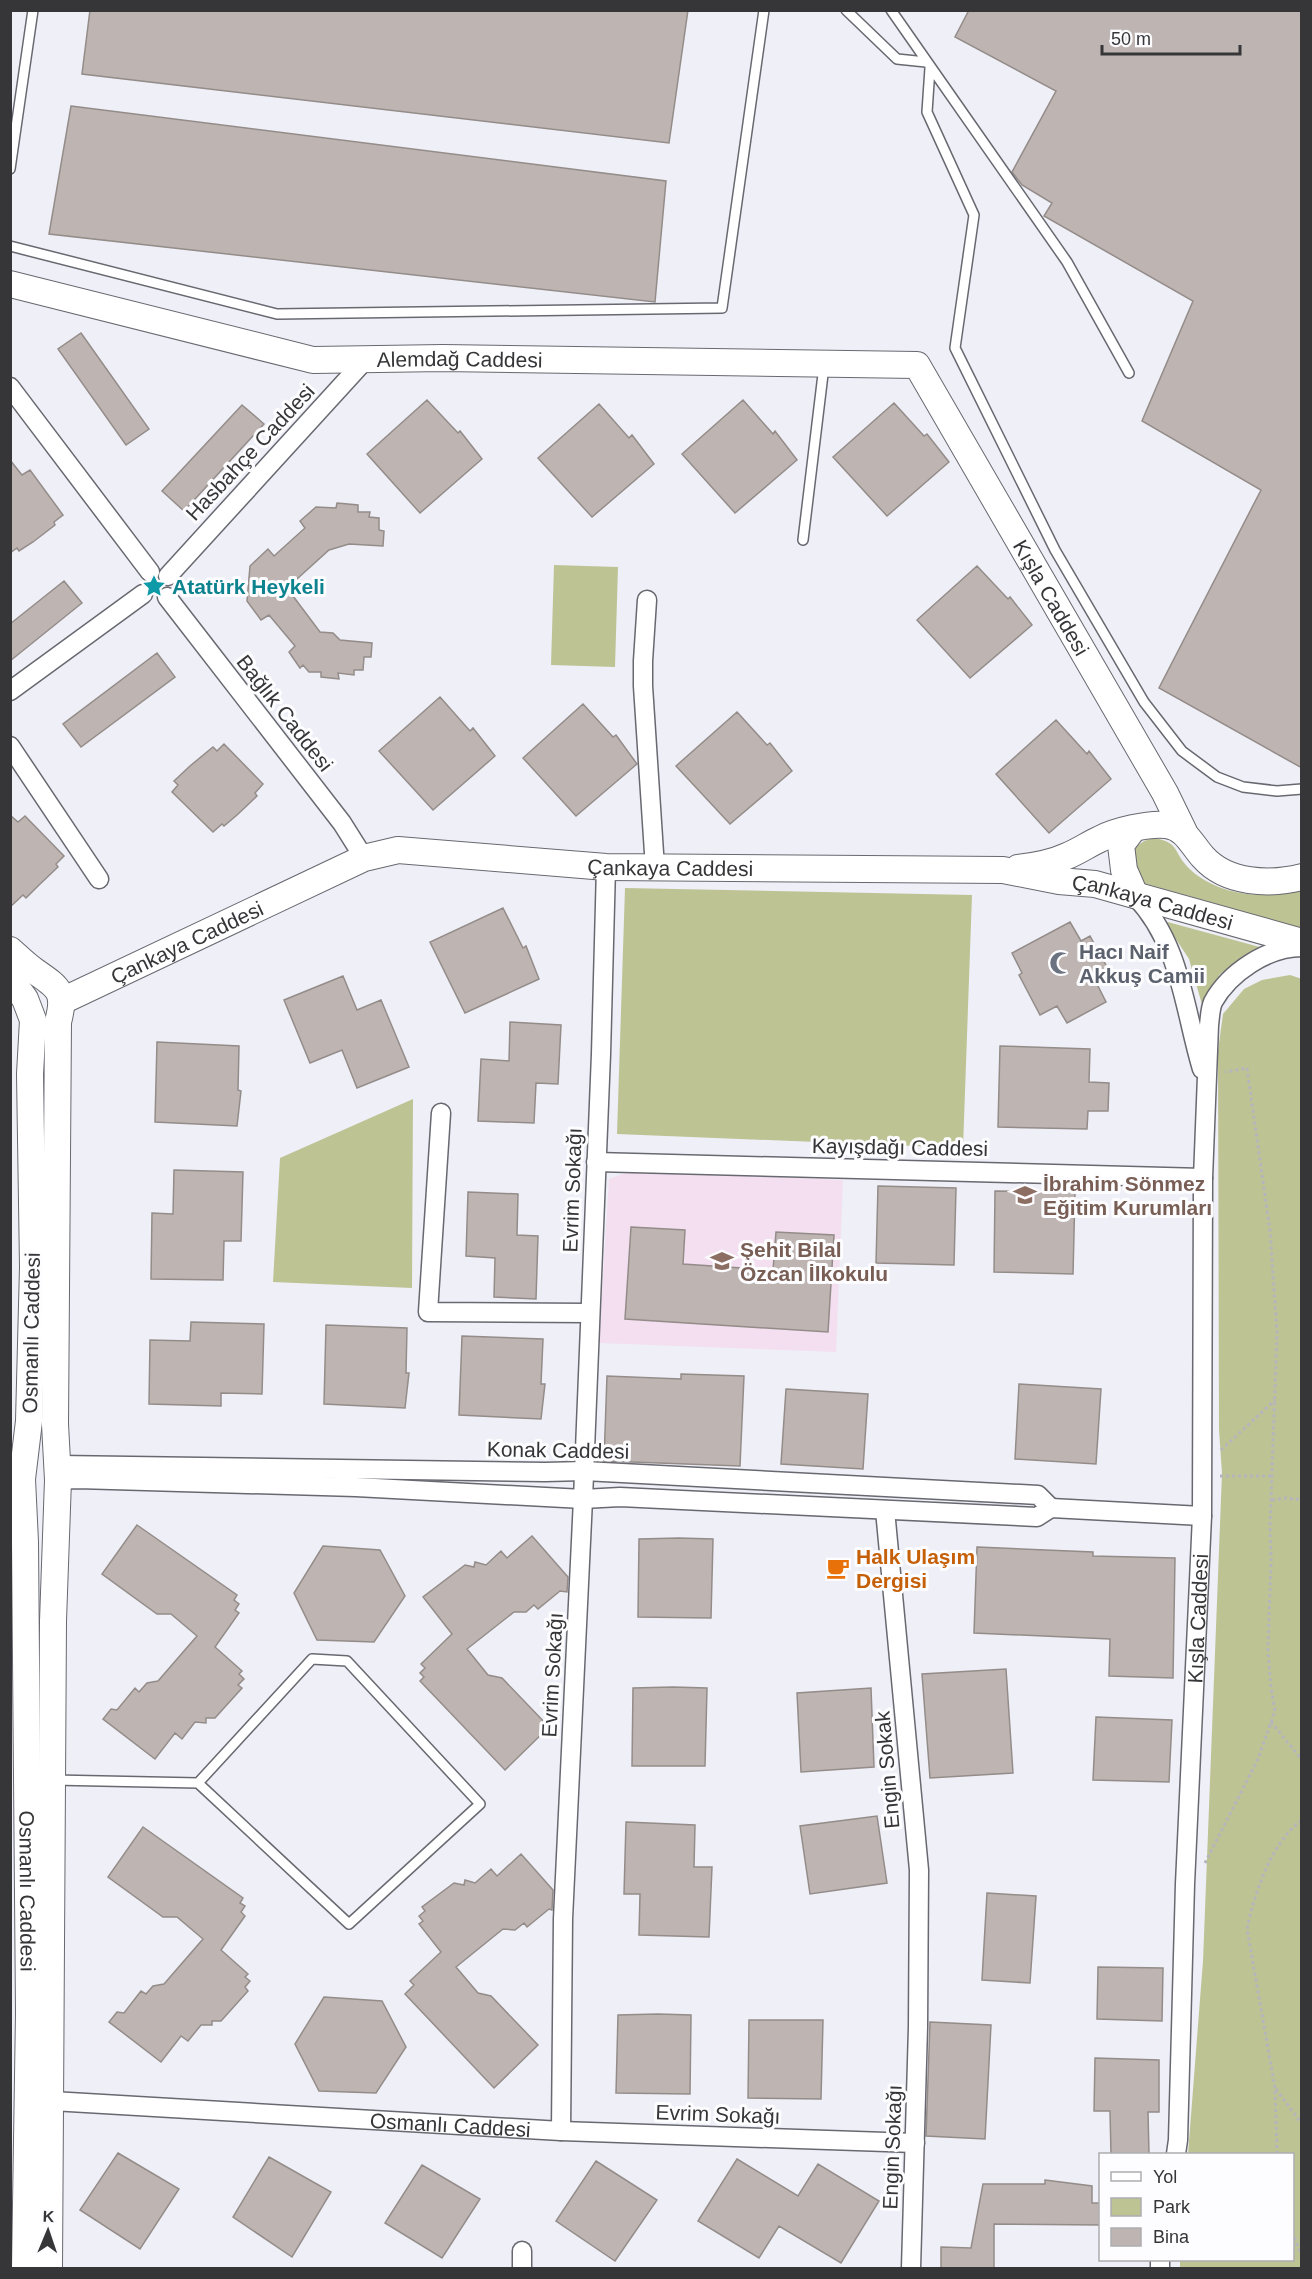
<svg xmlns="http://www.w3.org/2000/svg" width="1312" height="2279" viewBox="0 0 1312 2279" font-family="Helvetica,sans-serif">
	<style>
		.education { fill: #f3dfef }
		.green { fill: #bec394 }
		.building { fill: #beb5b3; stroke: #948c89; stroke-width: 1.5 }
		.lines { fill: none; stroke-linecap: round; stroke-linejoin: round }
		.service-casing { stroke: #686970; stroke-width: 12 }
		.minor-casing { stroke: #686970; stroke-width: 21 }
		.secondary-casing { stroke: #686970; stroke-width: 28 }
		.path { stroke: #b5b6bc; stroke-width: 3; stroke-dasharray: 3 3; stroke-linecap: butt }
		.service { stroke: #fff; stroke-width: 9 }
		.minor { stroke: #fff; stroke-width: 18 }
		.secondary { stroke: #fff; stroke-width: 26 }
		.labels { text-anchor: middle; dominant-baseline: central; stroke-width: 6; stroke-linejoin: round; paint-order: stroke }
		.street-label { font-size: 21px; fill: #363639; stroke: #fdfdff }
		.culture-label { font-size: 21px; font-weight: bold; fill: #0d838f; stroke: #fdfdff; text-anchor: start }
		.worship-label { font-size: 21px; font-weight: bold; fill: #5b616d; stroke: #fdfdff; text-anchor: start }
		.education-label { font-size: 21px; font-weight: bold; fill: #785e54; stroke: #fdfdff; text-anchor: start }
		.food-label { font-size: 21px; font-weight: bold; fill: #c56008; stroke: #fdfdff; text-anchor: start }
	</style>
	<rect width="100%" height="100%" fill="#eeeff7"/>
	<path class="education" d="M631,1171L843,1180L836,1352L599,1343L609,1179Z"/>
	<path class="green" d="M554,565L618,567L615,667L551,665Z
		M1155,838C1178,843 1173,849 1185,864C1204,887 1245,899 1274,893C1284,892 1293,889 1301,886V928L1143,883L1139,879L1132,855C1137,844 1143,840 1155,838Z
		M625,888L972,895L963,1148L617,1134Z
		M1164,921L1267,949L1220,974L1206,1008H1203L1189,959Z
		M1290,975L1302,979L1301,2268H1180V2260H1292V2154H1188L1203,1961L1222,1473L1219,1430L1218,1051L1223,1014L1244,989L1262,980Z
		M413,1099L412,1288L273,1282L280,1158Z"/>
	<path class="building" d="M90,10H688L669,143L82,74Z
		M969,10H1302V768L1159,688L1261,490L1142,421L1193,301L1044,216L1052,203L1022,185L1012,172L1056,91L955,37Z
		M71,106L666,181L655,302L49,234Z
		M81,333L149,429L126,445L58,349Z
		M427,400L458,433L460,431L482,459L420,513L367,454Z
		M743,400L773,434L775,431L797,460L735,513L682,454Z
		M894,403L924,436L927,434L949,462L887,516L833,457Z
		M599,404L629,438L632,435L654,464L592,517L538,458Z
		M242,405L264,424L184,511L162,491Z
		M10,460L22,475L30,470L63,515L54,522L55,525L33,542L19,551L17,548L10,553Z
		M337,503L358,505V512H370L369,517L379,518V530L384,531L383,546L349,544L329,550L287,588L320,632L333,633L340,640L372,643L371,657H364L363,670H354V675L338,673L339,679L321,677V672H309L303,665L300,668L289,652L295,646L269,615L261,620L247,601L250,566L268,549L274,556L305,528L300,521L316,507L336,508Z
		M977,566L1008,599L1010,597L1032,625L970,678L917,620Z
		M64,581L82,603L10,661V624Z
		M157,653L175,677L81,747L63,724Z
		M440,697L470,731L473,728L495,756L433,810L379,751Z
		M583,704L613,737L616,735L637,764L576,816L523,758Z
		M737,712L767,745L770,743L792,771L730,824L676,766Z
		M1056,720L1087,754L1089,751L1111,779L1049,833L996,774Z
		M224,744L263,784L255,793L257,796L237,815L224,826L222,824L213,832L172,792L178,785L174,781L190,766L213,747L217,751Z
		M10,815L18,822L25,816L64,856L56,864L58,867L38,886L26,898L23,895L10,907Z
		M503,908L523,948L526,946L539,979L465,1013L430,942Z
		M1070,922L1081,941L1090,936L1112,976L1097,984L1106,1002L1067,1023L1057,1006L1040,1015L1019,975L1022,973L1012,953Z
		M343,976L357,1010L381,1000L409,1067L357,1088L342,1050L310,1063L284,1000Z
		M510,1022L561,1025L558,1084L536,1083L534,1123L478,1121L481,1059L509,1061Z
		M157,1042L239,1046L238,1090L241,1091L237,1126L155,1122Z
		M1000,1046L1090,1049L1089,1082L1109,1083L1108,1111H1088L1087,1129L998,1127Z
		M174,1170L243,1172L241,1241H224L223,1280L151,1279L152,1213L173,1214Z
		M878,1186L956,1188L954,1265L876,1263Z
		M995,1191L1075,1192L1073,1274L994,1272Z
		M468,1192L518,1194L517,1235L538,1236L536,1299L494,1297L495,1258L466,1256Z
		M631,1227L685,1230L683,1264L773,1270L776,1232L834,1235L828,1332L625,1319Z
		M191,1322L264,1324L262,1394L221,1393V1406L149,1404L150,1340L190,1341Z
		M326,1325L407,1328L406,1373H409L405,1408L324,1404Z
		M462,1336L543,1339L541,1384H545L541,1419L459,1415Z
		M681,1374L744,1376L740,1466L604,1461L607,1376L681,1379Z
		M1019,1384L1101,1389L1096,1464L1015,1459Z
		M786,1389L868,1394L863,1469L781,1464Z
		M137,1525L237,1595L234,1600L239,1604L235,1610L239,1613L215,1647L242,1671L239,1674L244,1679L238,1685L242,1688L215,1718H206V1723L195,1722L182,1739L175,1733L155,1759L103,1719L111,1709L117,1710L135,1688L139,1692L147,1683L158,1681L197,1636L171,1614H157L102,1574Z
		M532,1536L568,1577L567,1592L560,1591L538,1609L534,1605L526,1612H514L467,1649L488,1675L502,1678L549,1727L505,1770L420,1681L424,1677L420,1673L425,1668L421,1664L452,1634L423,1597L465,1565L474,1567L475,1562L486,1565L501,1551L507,1558Z
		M679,1538L713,1539L711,1618L638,1617L639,1539Z
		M323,1546L380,1550L405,1596L374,1642L317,1640L294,1593Z
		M977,1547L1093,1552V1556L1175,1558L1173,1678L1109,1676L1110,1639L974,1633Z
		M1006,1669L1013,1773L930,1778L922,1674Z
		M673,1687L707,1688L705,1766H632L633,1688Z
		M871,1688L874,1767L801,1772L797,1693Z
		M1096,1717L1172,1720L1169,1782L1093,1780Z
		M877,1816L887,1883L810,1894L800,1826Z
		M626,1822L695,1825L694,1867H712L709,1937L639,1935L640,1894H624Z
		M143,1827L243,1898L240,1903L245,1906L241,1912L245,1916L221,1950L248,1974L245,1977L250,1981L245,1987L248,1991L221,2021H212V2025H201L188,2041L181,2036L161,2062L109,2022L117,2012L124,2013L141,1991L146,1994L153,1986L164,1984L203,1939L177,1917H163L108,1877Z
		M521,1854L553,1890L552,1910L549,1909L527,1927L524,1923L515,1930L503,1929L456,1967L478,1993L491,1996L538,2045L494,2088L405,1994L414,1985L410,1981L441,1952L419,1924L423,1921L419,1916L425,1911L422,1907L454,1883L464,1885L465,1880L475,1883L491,1869L497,1876Z
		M987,1893L1036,1896L1030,1983L982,1980Z
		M1098,1967L1163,1968L1162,2021L1097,2019Z
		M324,1997L382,2001L406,2047L376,2093L319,2091L295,2044Z
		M658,2014L691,2015L690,2094L616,2093L618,2015Z
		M749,2020H823L821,2099L748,2098Z
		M930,2022L991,2025L985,2139L926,2136Z
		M1095,2058L1159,2060V2112H1148L1149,2154H1111L1110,2111H1094Z
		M118,2153L179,2189L140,2249L80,2210Z
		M269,2157L331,2192L292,2257L233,2217Z
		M737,2159L798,2196L818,2164L879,2201L841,2263L779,2226L759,2258L698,2221Z
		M596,2161L657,2200L615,2261L556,2221Z
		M422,2165L480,2199L442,2258L385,2223Z
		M1045,2180L1092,2186V2203H1101V2225L994,2224V2268H941V2247L971,2248L983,2184H1045Z"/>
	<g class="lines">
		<g class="service-casing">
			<path id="service" d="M846,10L897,59L926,62
				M891,10L1067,262L1129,373
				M930,68L927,112L974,215L955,348L1055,550L1144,702L1182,751L1217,777L1243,787L1277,791L1302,789
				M10,169L33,10
				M10,246L277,314L722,308L764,10
				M803,540L824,366
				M53,1780L198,1783L349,1924L480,1804L347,1661L312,1659L198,1783"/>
		</g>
		<g class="minor-casing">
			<g id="minor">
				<path d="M10,387L150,572"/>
				<path d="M168,576L366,359"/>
				<path d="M167,597L342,823L364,858"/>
				<path d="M647,600L643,661V686L655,868"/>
				<path d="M10,691L143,594"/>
				<path d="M10,746L99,879"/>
				<path d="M1135,896C1181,944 1184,1009 1202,1069"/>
				<path d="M441,1113L428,1312L590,1313"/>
				<path d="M596,1162L1203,1178"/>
				<path d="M58,1465L545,1472L584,1471L1038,1495L1051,1508"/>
				<path d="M58,1480L78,1479L356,1487L583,1499L620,1497L1037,1517L1051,1508L1202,1516"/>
				<path d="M885,1510L919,1870L918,2027L911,2268"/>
				<path id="s1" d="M52,2101L561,2131L915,2143"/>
				<path d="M561,2131L563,1919L583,1499L601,1054L606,867"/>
				<path id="s2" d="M1176,2154L1178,2140L1185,1884L1202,1516L1203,1178L1209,1025C1210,1018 1210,1009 1213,1002C1229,973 1267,947 1302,947"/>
				<path d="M522,2251V2268"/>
				<path d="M1160,2260V2268"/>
			</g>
		</g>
		<g class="secondary-casing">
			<g id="secondary">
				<path id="s3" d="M10,284L313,360L443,358L917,365L1165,793L1184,832"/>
				<path d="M1133,829L1121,845L1124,870L1135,895"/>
				<path d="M1018,868C1035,866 1052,863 1067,856C1079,851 1089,844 1100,839C1115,831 1149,823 1166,825C1185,827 1192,845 1203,857C1227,884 1270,885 1302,877"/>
				<path d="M10,950C19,958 27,966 36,972C59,988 66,992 58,1022L55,1424L58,1480L53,1621L49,2268"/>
				<path id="s4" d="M10,978L25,999L33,1020L30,1074L33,1267L29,1421L22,1479L25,1542L29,2013L25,2268"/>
				<path id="s5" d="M62,1001L364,858L398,850L606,867L1003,870L1059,881L1095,884L1302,942"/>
			</g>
		</g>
		<path class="path" d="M1221,1450L1275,1400
			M1220,1476H1272
			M1272,1500L1286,1498L1302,1500
			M1271,1722L1302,1760
			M1205,1863L1258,1759L1275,1711L1271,1687L1268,1651L1271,1561L1270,1526L1277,1333L1270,1231L1247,1068L1225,1072
			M1276,2089L1302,2124
			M1277,2154L1275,2088L1247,1929C1254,1894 1272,1841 1302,1820
			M1292,2232L1302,2256"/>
		<use href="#service" class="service"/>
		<use href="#minor" class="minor"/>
		<use href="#secondary" class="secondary"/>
	</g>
	<defs>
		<g id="sight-bare" transform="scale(1.8)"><path d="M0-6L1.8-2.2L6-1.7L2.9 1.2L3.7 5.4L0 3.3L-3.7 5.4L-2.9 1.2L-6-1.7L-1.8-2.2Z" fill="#0f9aa8" stroke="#fdfdff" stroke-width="2.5" paint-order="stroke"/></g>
		<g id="mosque-bare" transform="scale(1.8)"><path d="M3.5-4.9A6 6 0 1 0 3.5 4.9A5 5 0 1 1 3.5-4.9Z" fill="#6b7280" stroke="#fdfdff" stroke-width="2.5" paint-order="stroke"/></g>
		<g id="school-bare" transform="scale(1.8)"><path d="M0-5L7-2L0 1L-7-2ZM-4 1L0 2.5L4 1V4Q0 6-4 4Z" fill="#8d6e63" stroke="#fdfdff" stroke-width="2.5" paint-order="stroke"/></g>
		<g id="cafe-bare" transform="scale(1.8)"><path d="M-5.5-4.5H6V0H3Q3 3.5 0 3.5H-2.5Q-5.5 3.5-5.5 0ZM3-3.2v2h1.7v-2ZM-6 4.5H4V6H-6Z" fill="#e8710a" stroke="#fdfdff" stroke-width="2.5" paint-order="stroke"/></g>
	</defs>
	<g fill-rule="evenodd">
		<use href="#sight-bare" x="154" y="586"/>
		<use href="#mosque-bare" x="1061" y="963"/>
		<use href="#school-bare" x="1025" y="1195"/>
		<use href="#school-bare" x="722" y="1261"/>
		<use href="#cafe-bare" x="838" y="1568"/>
	</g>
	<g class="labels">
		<g class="street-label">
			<text stroke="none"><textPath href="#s3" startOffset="459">Alemdağ Caddesi</textPath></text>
			<text transform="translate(250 452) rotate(-47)">Hasbahçe Caddesi</text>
			<text stroke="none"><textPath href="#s3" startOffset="1185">Kışla Caddesi</textPath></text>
			<text transform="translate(285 713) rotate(52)">Bağlık Caddesi</text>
			<text stroke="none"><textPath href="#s5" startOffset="642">Çankaya Caddesi</textPath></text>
			<text stroke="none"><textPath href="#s5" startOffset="1128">Çankaya Caddesi</textPath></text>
			<text stroke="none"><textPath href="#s5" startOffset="138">Çankaya Caddesi</textPath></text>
			<text transform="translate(900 1147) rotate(1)">Kayışdağı Caddesi</text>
			<text transform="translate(572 1190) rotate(-88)">Evrim Sokağı</text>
			<text transform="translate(31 1333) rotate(-89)">Osmanlı Caddesi</text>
			<text transform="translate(558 1450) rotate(1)">Konak Caddesi</text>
			<text stroke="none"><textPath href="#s2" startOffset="536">Kışla Caddesi</textPath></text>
			<text transform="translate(552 1675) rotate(-87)">Evrim Sokağı</text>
			<text transform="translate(887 1770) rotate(-95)">Engin Sokak</text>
			<text stroke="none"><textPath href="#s4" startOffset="920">Osmanlı Caddesi</textPath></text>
			<text transform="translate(718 2114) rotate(2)">Evrim Sokağı</text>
			<text stroke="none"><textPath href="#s1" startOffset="399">Osmanlı Caddesi</textPath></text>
			<text transform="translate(892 2147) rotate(-88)">Engin Sokağı</text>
		</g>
		<g class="culture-label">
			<text x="172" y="586">Atatürk Heykeli</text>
		</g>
		<g class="worship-label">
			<text x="1079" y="951">Hacı Naif<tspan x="1079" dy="24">Akkuş Camii</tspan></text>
		</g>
		<g class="education-label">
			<text x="1043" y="1183">İbrahim Sönmez<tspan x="1043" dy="24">Eğitim Kurumları</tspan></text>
			<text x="740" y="1249">Şehit Bilal<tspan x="740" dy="24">Özcan İlkokulu</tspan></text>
		</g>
		<g class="food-label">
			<text x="856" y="1556">Halk Ulaşım<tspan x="856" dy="24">Dergisi</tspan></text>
		</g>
	</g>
	<rect width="1312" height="2279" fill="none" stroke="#363639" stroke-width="24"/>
	<rect x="1099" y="2153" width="195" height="108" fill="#fdfdff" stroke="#adadb0" stroke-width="1.5"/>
	<rect x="1111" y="2172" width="30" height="9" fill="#ffffff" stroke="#adadb0" stroke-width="1.5"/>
	<text x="1153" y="2183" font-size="18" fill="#363639">Yol</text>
	<rect x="1111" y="2198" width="30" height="18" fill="#bec394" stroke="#adadb0" stroke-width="1.5"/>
	<text x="1153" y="2213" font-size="18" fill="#363639">Park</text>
	<rect x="1111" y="2228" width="30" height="18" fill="#beb5b3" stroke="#adadb0" stroke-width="1.5"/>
	<text x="1153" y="2243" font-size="18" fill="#363639">Bina</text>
	<g transform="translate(48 2231) rotate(2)" stroke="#fdfdff" stroke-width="4.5" paint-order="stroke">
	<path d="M0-4.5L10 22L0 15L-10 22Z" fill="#363639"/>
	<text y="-9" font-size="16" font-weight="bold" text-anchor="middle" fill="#363639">K</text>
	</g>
	<path d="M1102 45v9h138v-9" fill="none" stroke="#363639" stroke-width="3"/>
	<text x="1111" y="45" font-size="18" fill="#363639" stroke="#fdfdff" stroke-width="4.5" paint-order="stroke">50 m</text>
</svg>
